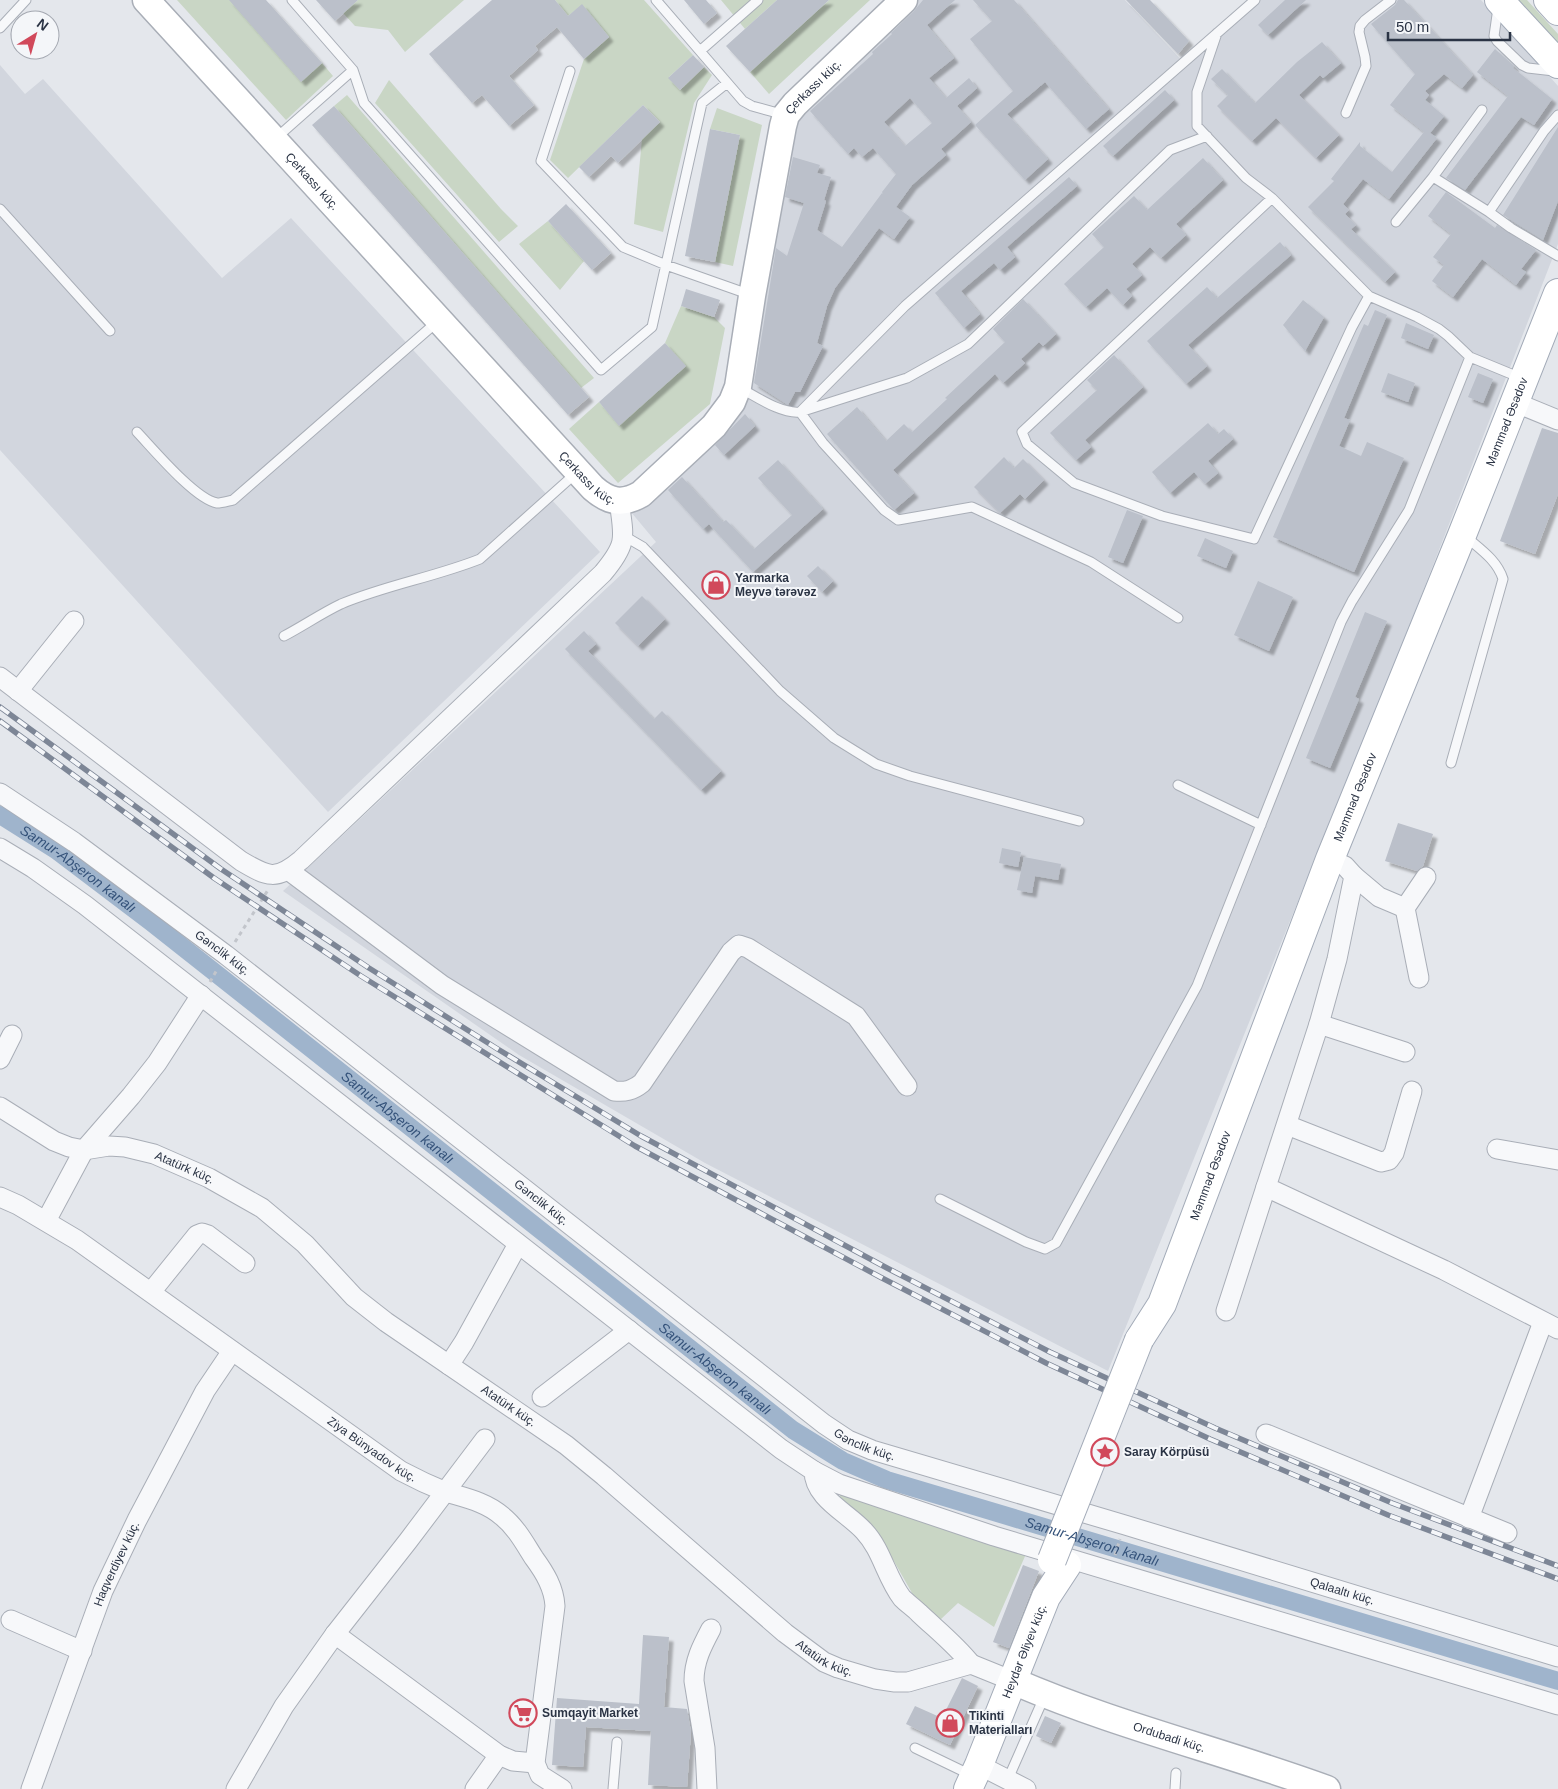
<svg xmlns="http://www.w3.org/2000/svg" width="1558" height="1789" viewBox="0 0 1558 1789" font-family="Arial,sans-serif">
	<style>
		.built { fill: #d2d6de }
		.green { fill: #c9d6c5 }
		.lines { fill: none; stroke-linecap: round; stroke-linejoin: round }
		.canal { stroke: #9fb4cc; stroke-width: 18 }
		.building { fill: #bbc0ca; fill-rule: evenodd; filter: url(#shadow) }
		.lane-casing { stroke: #a9aeb7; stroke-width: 11 }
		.street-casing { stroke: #a9aeb7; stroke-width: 21 }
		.secondary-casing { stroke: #a9aeb7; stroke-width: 29 }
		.primary-casing { stroke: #a3abb8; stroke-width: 30 }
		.path { stroke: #c2c5cb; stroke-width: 3; stroke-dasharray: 4 4; stroke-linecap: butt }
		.lane { stroke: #f7f8fa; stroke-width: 9 }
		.street { stroke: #f7f8fa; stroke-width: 19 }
		.secondary { stroke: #fff; stroke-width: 26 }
		.primary { stroke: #fff; stroke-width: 28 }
		.rail-casing { stroke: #7d8696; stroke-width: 5.5 }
		.rail { stroke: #f4f6f9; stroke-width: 4; stroke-dasharray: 11; stroke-linecap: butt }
		.primary-bridge-casing { stroke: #a3abb8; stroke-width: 30; stroke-linecap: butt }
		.primary-bridge { stroke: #fff; stroke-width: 28 }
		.labels { text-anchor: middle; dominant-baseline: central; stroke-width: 4; stroke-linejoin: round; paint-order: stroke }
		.street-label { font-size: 12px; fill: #2b3445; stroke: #f4f6f9 }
		.poi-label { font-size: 12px; font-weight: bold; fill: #2b3445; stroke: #f4f6f9; text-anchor: start }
		.water-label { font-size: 14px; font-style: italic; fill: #34527a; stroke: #f4f6f9 }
	</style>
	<defs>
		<filter id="shadow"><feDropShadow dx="4.5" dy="4.5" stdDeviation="1" flood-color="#0004"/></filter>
	</defs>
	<rect width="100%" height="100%" fill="#e4e7ec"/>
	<path class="built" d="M916,0H1125L1187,66L1258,0H1481L1558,86V244L1409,627L1108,1371L705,1163L519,1055L283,891L656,542L631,512L740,407L797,114Z
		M0,65L25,94L43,79L222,278L291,218L600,552L328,812L0,450Z"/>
	<path class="green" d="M177,0H232L304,79L322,63L333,76L286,120Z
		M358,0H464L405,52L388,30L355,26L343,13Z
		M555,0H644L693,55L669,77L680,90L704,67L712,75L694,103L663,232L634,224L642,139L660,122L643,105L568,178L550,160L584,59L609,37L582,5L568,16Z
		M721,0H777L745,29Z
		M829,0H870L769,94L750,72Z
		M1516,0H1527L1558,34V46Z
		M389,80L501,209L518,226L499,242L375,103Z
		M347,95L594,378L581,388L334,106Z
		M717,108L762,125L733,266L715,262L740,135L710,129Z
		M548,221L584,261L560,290L519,244Z
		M681,306L714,317L725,328L710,404L618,483L569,429L599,402L619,425L685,367L665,343Z
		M843,1490L1026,1554L994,1627L958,1603L940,1620L916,1600L883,1542L838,1499Z"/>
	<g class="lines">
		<path class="canal" id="s1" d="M0,815L56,850L151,922L793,1430L843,1461L887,1480L1558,1681"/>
	</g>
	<path class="building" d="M229,0H266L322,63L301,82Z
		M316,0H358L335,21Z
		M492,0H555L568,16L582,4L609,37L584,59L557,27L535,46L538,50L509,76L534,105L509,126L482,95L472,103L429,54Z
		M684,0H706L717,13L704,24Z
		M777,0H829L750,72L726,46Z
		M923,0H955L927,25L954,58L929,78L946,98L969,78L977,88L957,106L971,122L941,149L946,155L912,185L896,207L910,217L894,239L879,228L835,288L827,306L817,343L823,346L800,392H795L788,405L754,383L776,248L787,256L804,203L785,197L793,157L820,165L817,173L831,177L824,200L826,201L817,230L842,247L882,193L883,194L882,192L896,174L873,148L862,157L854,148L848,154L810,111L873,54L872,52L892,34L891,33L914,11ZM910,98L932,123L905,146L884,122Z
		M973,0H1014L1109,109L1086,129L1045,82L1007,114L1048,159L1025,180L975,125L1013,91L970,39L992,21Z
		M1126,0H1150L1189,41L1178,54Z
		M1285,0H1306L1268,35L1258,25Z
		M1398,0H1404L1473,75L1462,88L1444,74L1425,91L1429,95L1425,100L1444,116L1430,133L1437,138L1389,199L1363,179L1343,204L1349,210L1345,214L1356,225L1351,229L1395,272L1385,282L1308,207L1334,181L1331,179L1360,142V146L1392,172L1424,132L1390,105L1415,74L1371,24L1395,5Z
		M1322,42L1341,63L1323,78L1320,75L1299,95L1339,135L1316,158L1276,118L1252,141L1217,106L1228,95L1211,79L1222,69L1255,103L1297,62Z
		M1495,49L1514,66L1513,68L1552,99L1534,125L1521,117L1465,190L1446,178L1508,96L1477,72Z
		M693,55L704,67L680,90L668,78Z
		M1165,90L1174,100L1113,156L1103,146Z
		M643,105L660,122L618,163L611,156L589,177L579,167Z
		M334,106L589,397L568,415L312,125Z
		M1558,127V201L1543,240L1503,215Z
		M710,129L740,135L715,262L685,256Z
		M1203,158L1223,180L1176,224L1186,235L1161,258L1150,247L1132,264L1142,275L1126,289L1132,296L1123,305L1107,288L1086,307L1064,284L1104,247L1092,234L1134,196L1147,210Z
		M1069,177L1077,186L1007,247L1015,257L1000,270L994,263L961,291L980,314L964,328L935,293Z
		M1446,192L1495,228L1497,225L1536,250L1521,269L1526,272L1516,285L1482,259L1453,297L1432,281L1444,265L1433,257L1451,234L1428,216Z
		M566,204L611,253L592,270L548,221Z
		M1280,242L1291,255L1188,345L1207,366L1186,384L1147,341L1207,287L1217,298Z
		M686,289L720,300L714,317L681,306Z
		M1023,299L1056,334L1043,346L1039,342L1021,359L1025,363L1003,383L995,374L893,470L914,493L894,510L827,434L857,407L886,441L904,424L912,432L947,399L945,398L1005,342L993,329Z
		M1303,300L1324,317L1305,351L1283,325Z
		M1375,310L1387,315L1344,418L1350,420L1339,446L1361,456L1367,442L1404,458L1354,572L1273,537L1364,324L1368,326Z
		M1406,323L1434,335L1428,349L1401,338Z
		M665,343L686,366L619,426L599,402Z
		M1114,355L1143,387L1085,440L1091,447L1076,460L1050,433L1097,390L1087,380Z
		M1388,373L1415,383L1408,402L1381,392Z
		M1478,373L1493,379L1483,403L1468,397Z
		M745,414L755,426L724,455L715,445Z
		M1208,423L1218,434L1224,429L1233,439L1208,461L1218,473L1205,484L1194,472L1170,493L1152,472Z
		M1542,428L1558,433V494L1535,554L1500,541Z
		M1004,457L1014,468L1023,459L1044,480L1025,499L1020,494L1000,513L974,487Z
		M778,460L823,509L753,572L709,524L703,529L668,490L682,477L723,522L726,520L754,549L792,515L758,478Z
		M1127,510L1143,516L1123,563L1108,557Z
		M1205,538L1233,551L1226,568L1197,556Z
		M818,566L833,581L822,592L807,576Z
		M1258,581L1293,597L1269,651L1234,635Z
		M642,596L665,619L638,646L615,623Z
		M1365,612L1387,621L1355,697L1359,699L1330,768L1306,758Z
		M584,631L596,644L588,651L654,719L662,711L721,771L701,790L565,649Z
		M1398,823L1433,834L1423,866L1417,871L1385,861Z
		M1002,848L1021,852L1018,867L999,863Z
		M1024,857L1061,864L1058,880L1035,876L1032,893L1017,890Z
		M1023,1565L1039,1571L1009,1648L993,1642Z
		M643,1635L669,1637L664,1707L687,1709L691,1732L687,1787L648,1785L651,1731L586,1727L583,1767L552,1765L557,1698L639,1704Z
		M962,1678L978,1686L950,1745L906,1724L915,1706L942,1718Z
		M1045,1716L1061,1723L1051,1743L1036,1736Z"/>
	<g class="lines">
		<g class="lane-casing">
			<path id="lane" d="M292,0L353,70L364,103L601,370L652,327L702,103L727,83
				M656,0L743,101L752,106L785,115
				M1498,8L1494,36L1497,41L1522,65L1528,68L1554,71
				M0,28L26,0
				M1217,33L1197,92V126L1246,178L1272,198L1369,296L1417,317L1439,329L1448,336L1470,357L1521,378
				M700,51L758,0
				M570,71L541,161L623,247L666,265L751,295
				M1346,113L1366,66L1365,57L1359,32L1360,26L1365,20L1391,0
				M1558,115L1544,131L1489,212L1511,228L1558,256
				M275,139L353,70
				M1433,177L1489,212
				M1272,198L1022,432L1027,444L1074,483L1162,516L1254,539L1352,327L1369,296
				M0,209L110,331
				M1396,222L1433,177L1482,110
				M740,388C757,397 781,414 800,412L905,306L1255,0
				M137,432C154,450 195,499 217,503C222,503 228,501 233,500L438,321
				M624,536L643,547L780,691L834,738L876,764L910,776L1079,821
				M1178,618L1091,562L972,507L898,520L884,510L823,443L800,412L907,378L968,344L1170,150L1207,136
				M284,636C303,626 322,613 341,604C386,585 435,577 480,559L575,474
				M1451,763L1503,579C1497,560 1480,549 1465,536
				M1178,785L1261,825
				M940,1199L1026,1242L1045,1249L1056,1243L1197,986L1341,622L1352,601L1409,510L1470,357
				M915,1748L971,1775
				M1008,1779L1045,1695
				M613,1789L617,1742
				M1175,1789L1176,1773"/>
		</g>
		<g class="street-casing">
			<g id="street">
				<path d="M1514,402L1558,420"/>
				<path d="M0,677L241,861C268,877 276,881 301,860L603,573C628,543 624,538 619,501"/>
				<path d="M18,691L74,621"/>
				<path id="s2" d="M0,793L74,842L226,955L824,1424L848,1440L872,1450L1125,1525L1558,1657"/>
				<path d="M0,848L33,868L85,905L781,1449L814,1471C814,1498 848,1513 864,1531C882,1550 886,1577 902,1598C907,1603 914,1608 919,1613C937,1630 956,1645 971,1664"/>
				<path d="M1330,859L1345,866L1354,876L1337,959L1319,1024L1266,1187L1444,1270L1558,1329"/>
				<path d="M288,870L442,985L614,1091C625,1092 632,1091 642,1083L731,952L739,945L748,948L856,1016L907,1086"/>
				<path d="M1354,876L1379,897L1405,908"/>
				<path d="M1419,978L1405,908L1426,877"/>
				<path d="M1319,1024L1405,1052"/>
				<path d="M0,1059L12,1035"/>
				<path id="s3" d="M0,1107L54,1141L69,1147L84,1150L109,1146L125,1147L154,1154L209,1178L262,1208L305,1244L354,1297L386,1322L566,1445L604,1476L785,1633L824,1662L838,1668L875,1679L895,1682H908L971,1664L1013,1681"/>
				<path d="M1287,1125L1381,1162L1389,1160L1394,1153L1412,1091"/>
				<path d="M1497,1149L1558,1160"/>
				<path id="s4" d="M0,1197L18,1205L77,1240L401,1471C416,1479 431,1486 446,1492C466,1498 486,1502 502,1516C516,1527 525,1544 534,1558C545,1573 554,1588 555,1606L535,1763L540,1775L562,1789"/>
				<path d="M46,1221L84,1150L131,1096L157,1063L201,995"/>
				<path d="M151,1292L197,1235L202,1233L208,1235L245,1263"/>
				<path d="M1226,1311L1266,1187"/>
				<path d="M449,1365L464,1342L518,1244"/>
				<path d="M542,1397L629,1330"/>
				<path d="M1266,1434L1507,1533"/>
				<path d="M814,1471L839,1484L994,1536L1558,1705"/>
				<path d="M1469,1518L1543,1322"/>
				<path d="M11,1620L82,1651"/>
				<path d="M335,1634L499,1755L513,1761L535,1763"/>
				<path d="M979,1765L1026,1789"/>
				<path id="s5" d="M31,1789L103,1591L137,1520L205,1391L232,1351"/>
				<path d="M236,1789L284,1706L335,1634L408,1541L485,1439"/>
				<path d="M475,1789L499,1755"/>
				<path d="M707,1789L705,1748L694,1681C694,1661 702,1646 711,1629"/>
			</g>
		</g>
		<g class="secondary-casing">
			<g id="secondary">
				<path id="s6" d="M146,0L593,488C609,502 622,505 641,494L714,426L732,402L738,387L752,296L783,126L786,115L795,104L904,0"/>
				<path id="s7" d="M1013,1681C1114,1725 1223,1751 1327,1789"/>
			</g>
		</g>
		<g class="primary-casing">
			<g id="primary">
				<path d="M1499,0L1558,64"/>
				<path d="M1548,0L1558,11"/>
				<path id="s8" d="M1139,1340L1162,1304L1330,859L1462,535L1558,293"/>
				<path id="s9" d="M968,1789L979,1765L1046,1597L1067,1565"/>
			</g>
		</g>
		<path class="path" d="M235,942L268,890
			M210,982L218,968
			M1115,1555L1120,1539"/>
		<use href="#lane" class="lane"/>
		<use href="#street" class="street"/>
		<use href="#secondary" class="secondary"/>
		<use href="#primary" class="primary"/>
		<g class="rail-casing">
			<path id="rail" d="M0,707L221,869L369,968L496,1048L641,1136L887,1268L1050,1352L1215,1428L1392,1503L1558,1566
				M0,721L214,878L361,976L635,1146L882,1278L1046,1363L1210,1439L1388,1515L1558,1579"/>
		</g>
		<use href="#rail" class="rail"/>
		<g class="primary-bridge-casing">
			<path id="primary-bridge" d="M1052,1560L1139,1340"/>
		</g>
		<use href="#primary-bridge" class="primary-bridge"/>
	</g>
	<defs>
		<g id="shop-ring" transform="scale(1.4375)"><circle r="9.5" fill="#f4f6f9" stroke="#d1495b" stroke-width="1.5"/><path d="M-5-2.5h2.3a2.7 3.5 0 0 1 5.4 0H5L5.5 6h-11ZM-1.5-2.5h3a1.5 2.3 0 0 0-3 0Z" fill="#d1495b"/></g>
		<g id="sight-ring" transform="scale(1.4375)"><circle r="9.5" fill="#f4f6f9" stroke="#d1495b" stroke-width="1.5"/><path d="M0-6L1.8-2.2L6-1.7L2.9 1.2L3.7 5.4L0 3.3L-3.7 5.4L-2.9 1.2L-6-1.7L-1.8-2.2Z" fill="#d1495b"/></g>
		<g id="supermarket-ring" transform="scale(1.4375)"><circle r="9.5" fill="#f4f6f9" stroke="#d1495b" stroke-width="1.5"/><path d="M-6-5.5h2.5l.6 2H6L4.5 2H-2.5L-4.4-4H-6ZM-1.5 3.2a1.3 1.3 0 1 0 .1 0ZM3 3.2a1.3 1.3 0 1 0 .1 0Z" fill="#d1495b"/></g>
	</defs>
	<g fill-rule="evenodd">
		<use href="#shop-ring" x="716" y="585"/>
		<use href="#sight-ring" x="1105" y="1452"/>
		<use href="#supermarket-ring" x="523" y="1713"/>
		<use href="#shop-ring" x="950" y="1723"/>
	</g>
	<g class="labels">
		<g class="street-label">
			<text stroke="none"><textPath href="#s6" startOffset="1176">Çerkassı küç.</textPath></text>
			<text stroke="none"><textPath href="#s6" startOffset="246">Çerkassı küç.</textPath></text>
			<text stroke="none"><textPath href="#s8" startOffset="990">Məmməd Əsədov</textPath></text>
			<text stroke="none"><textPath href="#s6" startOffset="651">Çerkassı küç.</textPath></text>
			<text stroke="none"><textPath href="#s8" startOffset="585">Məmməd Əsədov</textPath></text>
			<text stroke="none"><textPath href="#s2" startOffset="274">Gənclik küç.</textPath></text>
			<text stroke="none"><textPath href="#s3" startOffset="200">Atatürk küç.</textPath></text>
			<text stroke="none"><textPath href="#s8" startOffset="180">Məmməd Əsədov</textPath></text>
			<text stroke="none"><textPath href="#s2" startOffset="679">Gənclik küç.</textPath></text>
			<text stroke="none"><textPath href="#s3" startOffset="605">Atatürk küç.</textPath></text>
			<text stroke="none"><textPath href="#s2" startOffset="1084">Gənclik küç.</textPath></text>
			<text stroke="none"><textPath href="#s4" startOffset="450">Ziya Bünyadov küç.</textPath></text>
			<text stroke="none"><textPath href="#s5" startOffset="241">Haqverdiyev küç.</textPath></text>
			<text stroke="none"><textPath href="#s2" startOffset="1584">Qalaaltı küç.</textPath></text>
			<text stroke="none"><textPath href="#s9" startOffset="149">Heydər Əliyev küç.</textPath></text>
			<text stroke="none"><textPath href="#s3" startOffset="1010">Atatürk küç.</textPath></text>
			<text stroke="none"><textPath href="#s7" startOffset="166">Ordubadi küç.</textPath></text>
		</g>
		<g class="poi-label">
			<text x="735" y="578">Yarmarka<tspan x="735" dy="14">Meyvә tәrәvәz</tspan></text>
			<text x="1124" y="1452">Saray Körpüsü</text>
			<text x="542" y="1713">Sumqayit Market</text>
			<text x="969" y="1716">Tikinti<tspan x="969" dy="14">Materialları</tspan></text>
		</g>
		<g class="water-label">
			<text stroke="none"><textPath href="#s1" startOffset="95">Samur-Abşeron kanalı</textPath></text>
			<text stroke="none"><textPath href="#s1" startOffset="500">Samur-Abşeron kanalı</textPath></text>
			<text stroke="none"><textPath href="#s1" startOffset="905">Samur-Abşeron kanalı</textPath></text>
			<text stroke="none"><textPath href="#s1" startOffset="1325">Samur-Abşeron kanalı</textPath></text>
		</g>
	</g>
	<g transform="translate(35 35) rotate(37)"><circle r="24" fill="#f4f6f9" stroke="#a4a8b1"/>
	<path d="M0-4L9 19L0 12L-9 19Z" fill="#d1495b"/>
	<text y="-8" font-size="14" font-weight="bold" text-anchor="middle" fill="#2b3445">N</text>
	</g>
	<path d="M1388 32v8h122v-8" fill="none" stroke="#2b3445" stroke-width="2.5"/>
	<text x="1396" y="32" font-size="15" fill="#2b3445" stroke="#f4f6f9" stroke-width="4" paint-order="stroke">50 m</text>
</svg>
